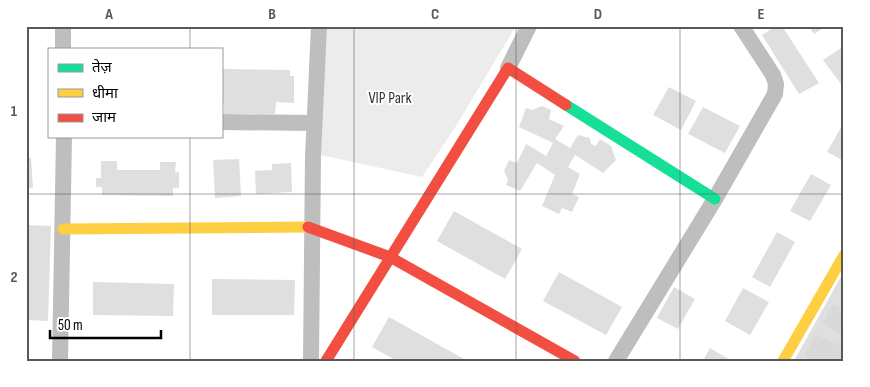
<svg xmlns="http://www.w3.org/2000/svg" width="870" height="387" viewBox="0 0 870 387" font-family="'Sofia Sans Condensed','Noto Sans Devanagari',sans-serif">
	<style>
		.green { fill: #ececec }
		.building { fill: #dfdfdf }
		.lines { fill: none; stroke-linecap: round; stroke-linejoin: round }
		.secondary-tunnel { stroke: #d9d9d9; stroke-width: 24; stroke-dasharray: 24 12; stroke-linecap: butt }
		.street { stroke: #bebebe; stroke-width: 16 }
		.fast { stroke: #16e098; stroke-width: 11 }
		.slow { stroke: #ffcf43; stroke-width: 11 }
		.jam { stroke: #f24e42; stroke-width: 11 }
		.grid { fill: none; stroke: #595959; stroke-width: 1; stroke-opacity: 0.55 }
		.labels { text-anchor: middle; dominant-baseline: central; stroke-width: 4; stroke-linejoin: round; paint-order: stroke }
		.park-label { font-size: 16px; fill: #333; stroke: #fff }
		.neatline { fill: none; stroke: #595959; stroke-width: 2 }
		.grid-label { font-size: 16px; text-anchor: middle; font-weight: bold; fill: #595959 }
	</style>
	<rect width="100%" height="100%" fill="#fff"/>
	<path class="green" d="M326,26H516L456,126L422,177L316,154Z"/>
	<path class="building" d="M776,26H782L819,83L799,94L762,35Z
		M808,26H826L814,34Z
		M844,46V88L823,60Z
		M221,69L290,70V76H294V103L276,102L275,114H224V103H221Z
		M669,87L696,101L681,130L653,115Z
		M542,106L551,110L549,119L564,126L555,139L570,148L578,135L590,138L591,144L596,146L600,139L611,146L616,160L603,173L575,155L568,167L580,174L572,194L579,197L572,212L562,208L559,214L542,206L555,175L537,163L520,191L506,185L508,179L504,171L509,160L517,163L526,144L546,156L553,143L519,127L526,108L532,110Z
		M703,107L740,126L725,153L688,134Z
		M844,122V161L827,152Z
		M26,158H31L33,188H26Z
		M239,159L241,196L215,198L213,160Z
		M101,161H117V170H160V162H176L175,172H179V188H173V196L102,195V187H96V178H101Z
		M291,163L292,192L256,194L255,171L272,170V164Z
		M811,174L831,185L810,221L790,211Z
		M454,211L522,249L505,279L437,241Z
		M26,225L51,226L48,321L26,320Z
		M777,232L795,242L770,287L752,277Z
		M844,271V361H794Z
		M559,272L622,307L606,335L543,301Z
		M212,279L295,280L294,315H212Z
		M93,282L174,284L173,316L93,315Z
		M674,287L695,299L678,329L657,318Z
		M743,288L769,302L750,335L725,321Z
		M389,317L464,359L463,361H397L372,347Z
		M710,348L732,361H703Z"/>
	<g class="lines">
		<path class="secondary-tunnel" d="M815,361L844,310
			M837,361L844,347"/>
		<path class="street" d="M63,26V49
			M508,68L529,26
			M221,122L314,123
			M60,361L64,136
			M311,361L313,156L319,26
			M616,361L715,199L775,94L776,84L773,75L741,26"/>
		<path class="fast" d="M566,105L715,199"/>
		<path class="slow" d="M63,229L308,227
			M783,361L844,255"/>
		<path class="jam" d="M308,227L390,257L575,361
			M326,361L508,68L566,105"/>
	</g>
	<path class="grid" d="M190,26V49M354,26V361M516,26V361M680,26V361M190,136V361M26,194H844"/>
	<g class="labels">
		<g class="park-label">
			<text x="390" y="98">VIP Park</text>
		</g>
	</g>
	<rect width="870" height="387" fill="none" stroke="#ffffff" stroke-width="55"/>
	<rect x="48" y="48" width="175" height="90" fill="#ffffff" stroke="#999999"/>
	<rect x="58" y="64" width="25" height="8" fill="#16e098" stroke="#999999"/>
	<text x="92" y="72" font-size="15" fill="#000000">तेज़</text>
	<rect x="58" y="89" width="25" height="8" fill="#ffcf43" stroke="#999999"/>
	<text x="92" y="98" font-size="15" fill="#000000">धीमा</text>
	<rect x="58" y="114" width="25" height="8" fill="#f24e42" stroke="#999999"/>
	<text x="92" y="122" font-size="15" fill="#000000">जाम</text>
	<path d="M50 330v8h111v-8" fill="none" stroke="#000000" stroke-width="2.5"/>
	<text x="58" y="330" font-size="15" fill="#000000" stroke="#ffffff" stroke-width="4" paint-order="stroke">50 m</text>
	<rect x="28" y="28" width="814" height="332" class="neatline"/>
	<g class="grid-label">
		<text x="109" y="19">A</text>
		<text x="272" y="19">B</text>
		<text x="435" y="19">C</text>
		<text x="598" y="19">D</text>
		<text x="761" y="19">E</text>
		<text x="14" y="116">1</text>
		<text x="14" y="282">2</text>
	</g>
</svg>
